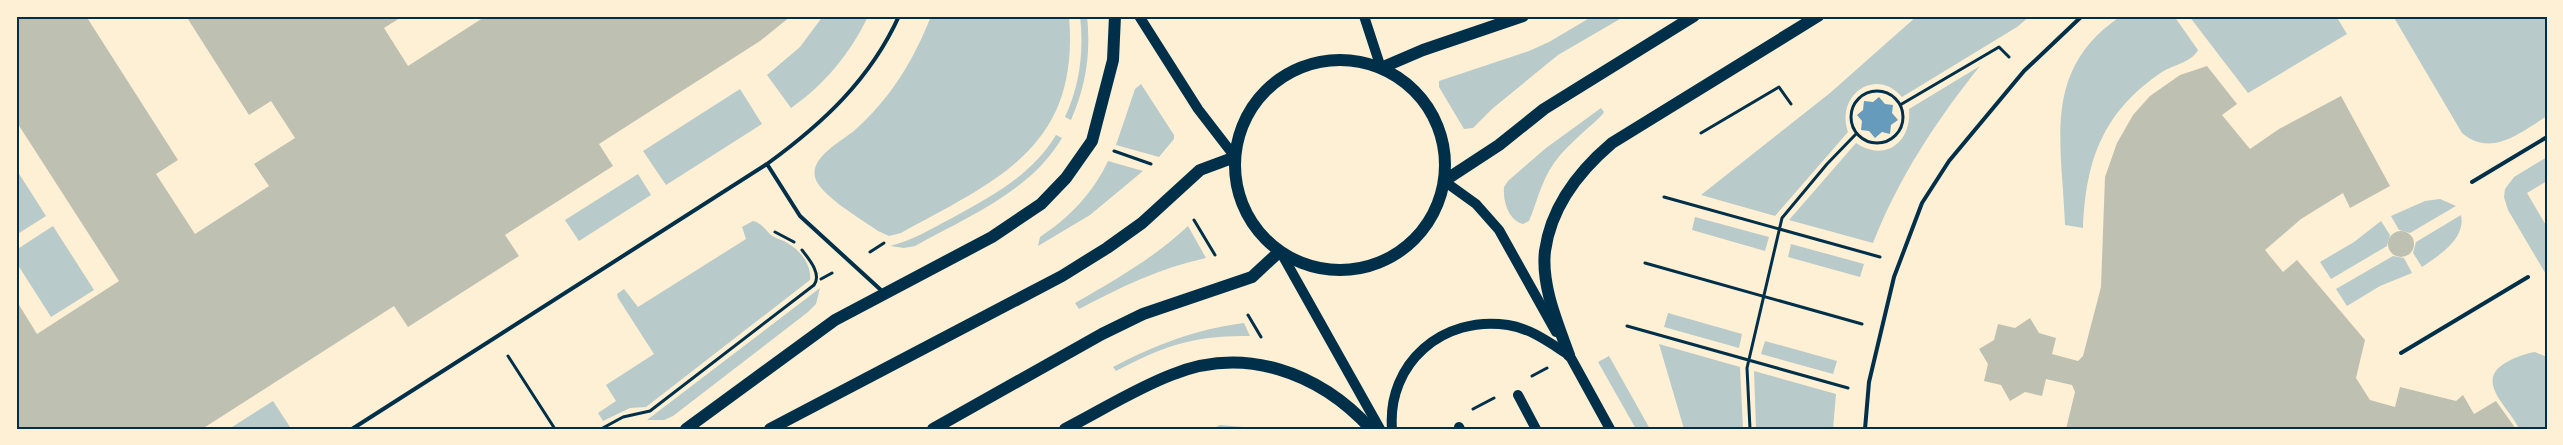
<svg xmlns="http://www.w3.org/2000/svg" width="2563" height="445" viewBox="0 0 2563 445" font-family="'Roboto Condensed',sans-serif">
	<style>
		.green { fill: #b9caca }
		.water { fill: #669bbc }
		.building { fill: #bec0b2 }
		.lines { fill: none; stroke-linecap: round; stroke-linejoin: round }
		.path { stroke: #003049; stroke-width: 3 }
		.service { stroke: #003049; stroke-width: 4 }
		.secondary { stroke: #003049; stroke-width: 10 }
		.primary { stroke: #003049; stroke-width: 12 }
		.neatline { fill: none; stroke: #003049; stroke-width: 2 }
	</style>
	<rect width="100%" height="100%" fill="#fdf0d5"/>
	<path class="green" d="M823,16H868C851,53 824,85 791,108L767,75L800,47Z
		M931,16H1069C1080,147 999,179 901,233L889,236L878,231C863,220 819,195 815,177C810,157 842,141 855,130C890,99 914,60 931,16Z
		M1080,16H1087C1091,53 1086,86 1071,120L1065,117C1080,85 1084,51 1080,16Z
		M1593,16H1625L1558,55L1492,109L1473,128L1464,129L1439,87V81L1529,51L1549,42Z
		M1917,16H2030L2017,27L1902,97C1876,66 1835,95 1848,132L1775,216L1701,195L1830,93Z
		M2121,16H2174L2198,50C2192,62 2173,65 2162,72C2103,112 2086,159 2083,228L2065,225C2062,141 2041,70 2121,16Z
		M2189,16H2336L2347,34L2248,93Z
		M2393,16H2547V116C2521,132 2491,158 2462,133Z
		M1980,66C1936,121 1899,177 1873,243L1789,220L1856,143C1886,163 1912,141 1909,109Z
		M1141,84L1174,135V139L1159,157L1116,145L1135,89Z
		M740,89L762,124L666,185L643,151Z
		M1601,108L1604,112L1602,115C1584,133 1562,148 1549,171C1540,187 1536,204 1529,221L1523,224C1508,220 1503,201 1504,187L1508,181L1546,148Z
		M1056,135L1062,138C1030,192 967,217 915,246L904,248L890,246C913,240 931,229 952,218C992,196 1032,175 1056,135Z
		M2547,157V181L2527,193L2547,227V276L2508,210L2504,197L2505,189L2514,177Z
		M1108,161L1143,171L1090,215L1038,246L1040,237C1069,218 1093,193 1108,161Z
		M16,169L46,216L16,235Z
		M638,174L651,195L579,241L565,220Z
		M2440,199L2456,206L2410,233L2399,230L2391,216L2425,201Z
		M2461,215C2466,239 2438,256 2422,267L2413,253L2416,242Z
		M1695,217L1769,237L1765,251L1692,230Z
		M753,221C762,223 765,230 771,235C776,239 784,240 789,244C801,251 812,266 810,280L646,407L630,408L603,421L598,413L616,401L606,385L654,354L618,298L617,294L624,289L638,307L746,239L742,227Z
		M2381,221L2390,235L2387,246L2331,279L2320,262L2354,242Z
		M53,226L94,290L51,317L16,262V250Z
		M1188,226L1206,258C1160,268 1121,287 1079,309L1075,303C1115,280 1154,258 1188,226Z
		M1791,244L1864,264L1860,277L1788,257Z
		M2393,256L2404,258L2412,273L2380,286L2347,306L2336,289Z
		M820,288L816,304L808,312L673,416L664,420H647Z
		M1668,313L1742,334L1739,348L1664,327Z
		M1244,323L1250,336C1195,335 1163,346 1116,371L1113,367C1155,345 1196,329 1244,323Z
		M1765,341L1837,361L1833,374L1761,354Z
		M1659,344L1740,367L1743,429H1684Z
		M2535,352L2547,357V429H2519C2511,409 2476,384 2502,365C2513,358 2523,354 2535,352Z
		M1609,356L1650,429H1636L1598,362Z
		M1754,371L1836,394L1833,429H1756Z
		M273,401L290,427L229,429Z
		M1220,425L1266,429H1212Z"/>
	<path class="water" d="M1879,97L1885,104L1893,105L1892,113L1898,120L1891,125L1890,134L1882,132L1875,138L1869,131L1861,130L1862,121L1857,115L1863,110L1864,101L1873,102Z"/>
	<path class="building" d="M16,16H86L178,160L156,174L195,234L269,186L254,164L295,138L271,101L249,115L186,16H403L384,28L408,66L486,16H791L760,41L599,144L613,166L505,235L519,256L408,327L394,306L202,429H16V300L37,334L119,281L16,121Z
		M2207,66L2237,104L2222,115L2250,149L2279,129L2341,96L2390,186L2350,208L2343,193L2301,219L2265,250L2283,272L2297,260L2365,340L2356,378L2370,400L2395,407L2400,387L2456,401L2463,395L2474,414L2496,401L2516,429H2066L2075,392L2072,385L2046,379L2042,396L2025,392L2010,401L2001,385L1984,381L1988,364L1979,349L1994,340L1998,324L2015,328L2030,318L2039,333L2056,338L2052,354L2078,361L2083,356L2101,287L2105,177L2117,143L2133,115L2150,96L2180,75Z
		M2388 244a13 13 0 1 1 26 0a13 13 0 1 1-26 0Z"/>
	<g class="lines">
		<path class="path" d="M1851 117a26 26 0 1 1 52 0a26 26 0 1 1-52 0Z
			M1900,105L1999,47L2009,57
			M1701,133L1779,87L1791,104
			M1114,151L1151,164
			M1664,197L1880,257
			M1194,220L1215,255
			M775,232L794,242
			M870,252L884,243
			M1645,263L1862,324
			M821,279L832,273
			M1248,315L1261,337
			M1627,326L1848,388
			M508,356L555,429
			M1532,376L1547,368
			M1473,409L1494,398
			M601,429L623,417L650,411L814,285C822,274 809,259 802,250
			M1750,429L1747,368L1782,218L1827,164L1856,134"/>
		<path class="service" d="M767,164L800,216L882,291
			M2472,182L2547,137
			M2401,353L2528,277
			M352,429L767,164C822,124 870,80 899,16
			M1865,429L1869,382L1894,277L1922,203L1949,161L2024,71L2082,16"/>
		<path class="secondary" d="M1139,16L1198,109L1235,157
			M1364,16L1381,68
			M1444,181L1476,204L1499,230L1556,332
			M1280,251L1380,429
			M1566,349L1610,429
			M1518,395L1536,429
			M1459,427L1460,429
			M1392,429C1387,363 1443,315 1508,325C1530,328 1550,343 1569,355"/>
		<path class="primary" d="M1235 165a105 105 0 1 1 210 0a105 105 0 1 1-210 0Z
			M1381,68L1423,50L1523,16
			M1444,181L1499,145L1544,109L1694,16
			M1569,355C1558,324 1541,286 1545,251C1551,207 1579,171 1612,143L1818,16
			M686,429L835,320L992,237L1041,204L1066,178L1092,141L1113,60L1115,16
			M770,429L1062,276L1107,248L1142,223L1200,170L1235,157
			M933,429L1102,334L1143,314L1252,277L1280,251
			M1065,429C1100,411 1135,389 1171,375C1244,345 1319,372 1371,429"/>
	</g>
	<rect width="2563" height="445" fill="none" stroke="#fdf0d5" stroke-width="35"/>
	<rect x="18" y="18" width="2528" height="410" class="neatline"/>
</svg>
